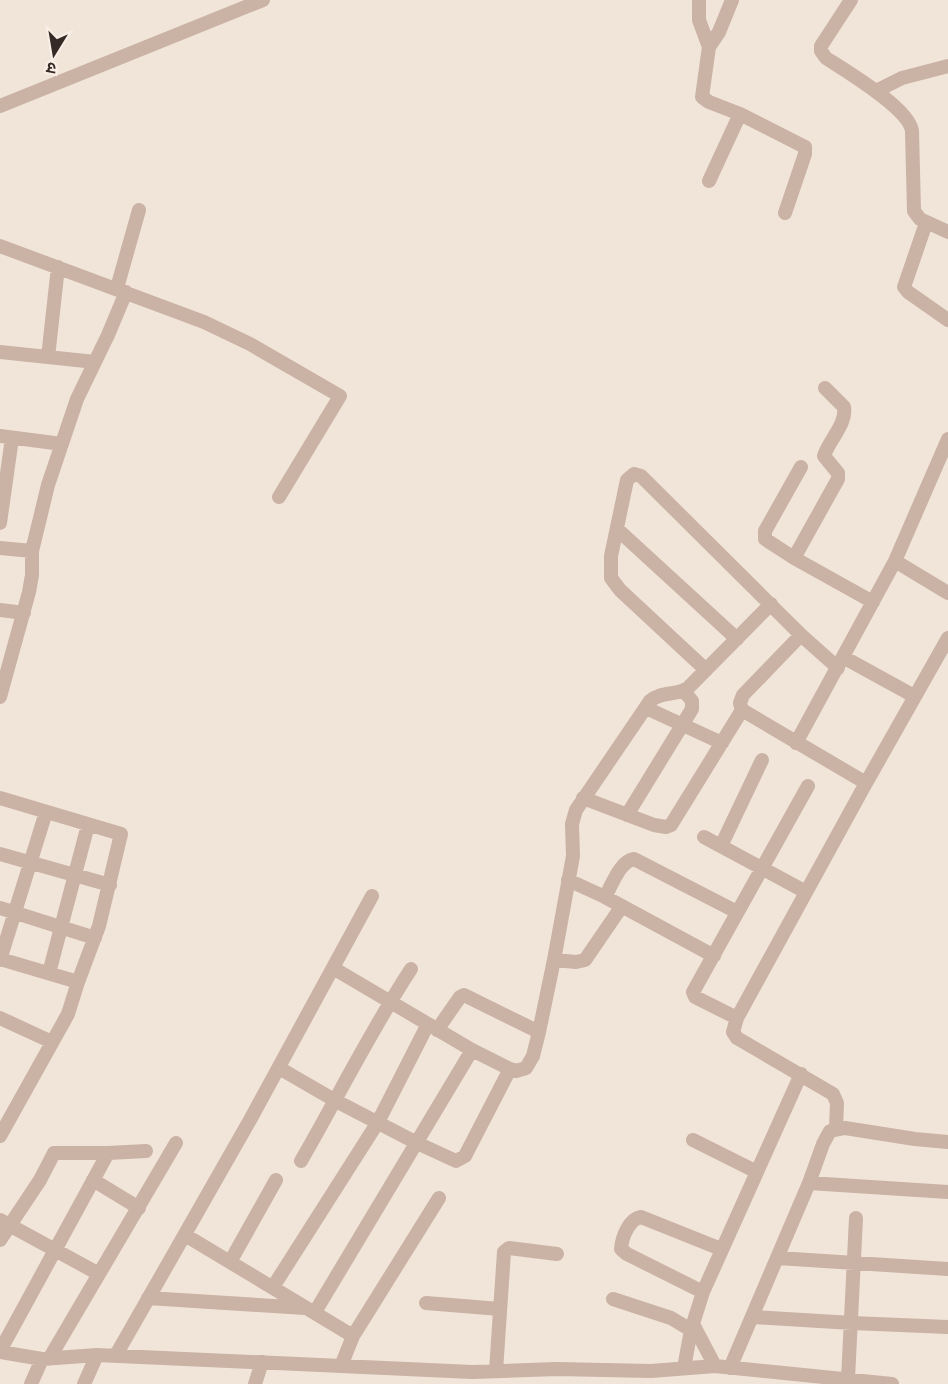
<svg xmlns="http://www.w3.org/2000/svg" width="948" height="1384" viewBox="0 0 948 1384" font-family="Commissioner,'Noto Sans Devanagari',sans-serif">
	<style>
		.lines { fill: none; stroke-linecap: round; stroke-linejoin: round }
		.minor { stroke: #cab2a5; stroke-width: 14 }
	</style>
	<rect width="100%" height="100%" fill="#f1e4d9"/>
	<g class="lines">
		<path class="minor" d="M699,0V20L709,47L702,97L709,102L740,114L805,147V154L785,213
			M851,0L821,46V51L826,58C846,71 909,108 912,131L914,211L920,219L948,232
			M709,47L719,32L732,0
			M876,91L902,78L948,66
			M0,106L263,0
			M709,181L740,114
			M926,223L904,287L908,292L948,320
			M0,246L204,322L250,344L340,396L279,497
			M117,288L139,210
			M0,352L95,362
			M48,357L58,267
			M0,436L62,444
			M801,467L765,531V539L794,558L873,602
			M0,523L12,438
			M617,529L737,639
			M0,548L32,551L48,485L77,399L108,335L126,292
			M794,558L838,479V473L824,456C829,440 847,424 844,407L825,388
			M895,561L948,593
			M0,610L24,613
			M801,635L743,695L740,703L742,710L866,783L737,1018L733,1032L737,1038L833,1094L837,1103L836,1129
			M843,657L914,696
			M706,670L620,590L611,578V556L627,480L634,474L641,476L801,635L838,668
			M0,697L29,592L32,575V551
			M646,708L722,743
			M796,743L895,561L948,439
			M866,783L948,638
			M0,798L121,834L99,926L78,982L0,959
			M583,798L654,825L666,827L671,825L742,710
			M627,815L692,709V701L684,691
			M704,837L806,892
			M721,846L762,760
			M0,854L110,885
			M568,880L605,897L714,956
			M605,897C612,885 620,861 634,859L737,912
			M0,908L95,938
			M0,960L46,812
			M554,960L576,962L585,960L622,906
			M333,968L472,1050L510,1069L516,1071L526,1068L533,1056L539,1032L554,960L573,856L572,824L576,810L650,701C661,691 676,696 688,688L771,604
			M49,973L88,825
			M0,1018L52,1042
			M737,1018L695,997L693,992L808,786
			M437,1030L460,997L464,995L539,1032
			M279,1068L336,1101L417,1143L456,1161L465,1156L510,1069
			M0,1136L68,1014L78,982
			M693,1140L757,1172
			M301,1161C338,1097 371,1030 411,969
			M93,1180L139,1208
			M809,1183L948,1192
			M0,1220L99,1274
			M185,1235L353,1336
			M0,1240L40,1180L54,1153H108
			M778,1258L948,1269
			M230,1262L276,1180
			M273,1287L378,1122L428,1024
			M703,1292L627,1254L621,1249C622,1237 629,1219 641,1217L721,1249
			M148,1298L305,1308
			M613,1299L671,1318L691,1330
			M426,1303L500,1309
			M315,1312L472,1050
			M754,1317L852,1323L948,1327
			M693,1324L715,1366
			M0,1351L108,1153L146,1151
			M0,1352L42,1359L97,1355L472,1372L557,1369L651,1371L715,1366L892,1384
			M116,1355L250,1120L372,896
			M49,1359L176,1143
			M341,1366L353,1336L439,1198
			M684,1368L691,1330L703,1292L801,1074
			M730,1368L809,1183L823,1144L830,1131L845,1128L915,1139L948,1142
			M496,1371L504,1252L509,1248L557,1254
			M848,1379L856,1218
			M31,1384L42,1359
			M84,1384L97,1355
			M255,1384L262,1362"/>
	</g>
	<g transform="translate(54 54) rotate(191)" stroke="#f9eee5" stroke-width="4.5" paint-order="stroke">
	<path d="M0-4.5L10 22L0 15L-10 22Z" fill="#352a26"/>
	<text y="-9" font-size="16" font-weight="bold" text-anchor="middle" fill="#352a26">उ</text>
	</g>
</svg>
